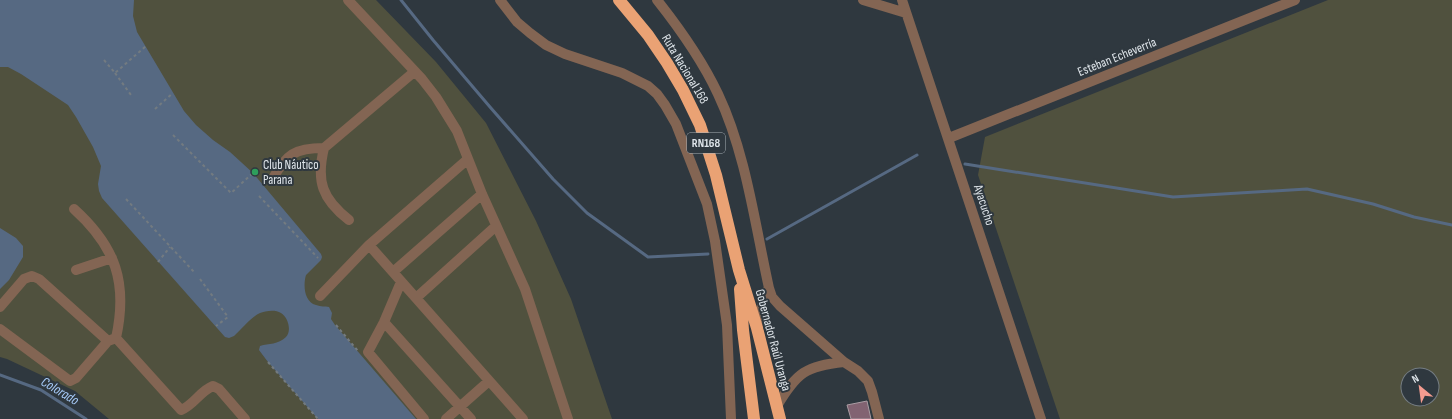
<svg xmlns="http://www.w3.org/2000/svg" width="1452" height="419" viewBox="0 0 1452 419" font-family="'Sofia Sans Condensed',sans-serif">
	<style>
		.green { fill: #50513e; fill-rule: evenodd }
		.water { fill: #566982 }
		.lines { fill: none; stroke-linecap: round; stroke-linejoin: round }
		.stream { stroke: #566982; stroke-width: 3 }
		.building { fill: #826372; stroke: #aa9da3 }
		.path { stroke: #737b81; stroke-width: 2; stroke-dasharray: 3 3; stroke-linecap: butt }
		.minor { stroke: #836553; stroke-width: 10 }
		.highway { stroke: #eaa274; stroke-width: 12 }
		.leisure-dot { fill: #2e9e5b; stroke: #2f383f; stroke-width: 1.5 }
		.labels { text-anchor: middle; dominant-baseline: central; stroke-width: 4; stroke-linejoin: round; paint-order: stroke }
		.shield { fill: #2f383f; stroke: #aab1b7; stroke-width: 1 }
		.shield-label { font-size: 12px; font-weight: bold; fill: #dfe5ea }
		.street-label { font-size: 13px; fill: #dfe5ea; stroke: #2f383f }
		.poi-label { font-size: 13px; fill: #dfe5ea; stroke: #2f383f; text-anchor: start }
		.water-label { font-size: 14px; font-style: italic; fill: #a7cbf9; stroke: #2f383f }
	</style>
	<rect width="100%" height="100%" fill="#2f383f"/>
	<path class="green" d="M0,0H376L436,62L486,123L536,221L571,299L612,419H109L75,391L7,359L0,357Z
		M1328,0H1452V419H1060L978,175L985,137ZM1408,375H1432V399H1408Z"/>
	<path class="water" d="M0,0H134L133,16L137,32L184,111L196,125L213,140L230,152L253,173L321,254L322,257L321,260L306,275C303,285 304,302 316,305C321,307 325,306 329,307L332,313L331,319L335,325L416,419H318L268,362L259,350L260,346C269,343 278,345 286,337C292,331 288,317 281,313C275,309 265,311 260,313C251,317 241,330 234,336L229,338L225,337L102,198L99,191L98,184L101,166L93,147L76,117L68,105L21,74L8,67H0Z
		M0,228L16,238L23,246V257L9,280L0,289Z"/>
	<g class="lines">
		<path class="stream" d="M401,0L433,40L490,107L553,179L587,213L648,257L708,254
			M965,164L1173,197L1307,189L1373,204L1414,217L1452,225
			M767,239L917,155
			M0,375L41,390L86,419"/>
	</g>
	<path class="building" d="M867,401L871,419H851L847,405Z"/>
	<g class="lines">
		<path class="path" d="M104,60L115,73L146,46
			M115,73L131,95
			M155,109L173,93
			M173,135L231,193L253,173
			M259,196L318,258
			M126,199L195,273
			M158,262L170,247
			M200,279L228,317L216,326
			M336,325L358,351
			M268,362L318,419"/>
		<path class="minor" d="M348,0L422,79L436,97L457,131L482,194L525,289L568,419
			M500,0L517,22L530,33L546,45L565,54L622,73L648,86L657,94L665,105L676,124L707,204L715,241L727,325L731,419
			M657,0C680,29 702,60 718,94C746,153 755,225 769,288L772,297L780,306L844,362L858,371L868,381L872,392L879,419
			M863,0L906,13
			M902,0L1041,419
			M949,138L1295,0
			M272,180C286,154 295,148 324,148
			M74,209C116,247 128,283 116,338
			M349,220C322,199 316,181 324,148L414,72
			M369,245L523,419
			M76,270L112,258
			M393,272L482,194
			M401,282L384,322L368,352L424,419
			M320,296L369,245L468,159
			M416,298L496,226
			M0,307L24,279L32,276L39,279L108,341L116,338
			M384,322L471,419
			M757,328L764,296L769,288
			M0,329L70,381L76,378L108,341
			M116,338L181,410C194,405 200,391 213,386L219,389L245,419
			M777,406C797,372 806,366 844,362
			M446,419L489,381"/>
		<path class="highway" d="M619,0L648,35L667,63L683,90L700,125L716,175L739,270L757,328L780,419
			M740,289L743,330L754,419"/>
	</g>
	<circle class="leisure-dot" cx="255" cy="172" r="4"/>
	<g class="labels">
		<rect class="shield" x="687" y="133" width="38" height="20" rx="3"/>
		<g class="shield-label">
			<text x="706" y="143">RN168</text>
		</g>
		<g class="street-label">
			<text transform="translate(1117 57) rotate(-22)">Esteban Echeverría</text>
			<text transform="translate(685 69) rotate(59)">Ruta Nacional 168</text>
			<text transform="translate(984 205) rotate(72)">Ayacucho</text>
			<text transform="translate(773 340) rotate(75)">Gobernador Raúl Uranga</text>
		</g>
		<g class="poi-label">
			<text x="263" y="165">Club Náutico<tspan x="263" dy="15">Parana</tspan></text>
		</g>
		<g class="water-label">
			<text transform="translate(60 391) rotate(31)">Colorado</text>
		</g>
	</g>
	<g transform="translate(1420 387) rotate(331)"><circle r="19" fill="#2f383f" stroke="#757d83"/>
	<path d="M0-3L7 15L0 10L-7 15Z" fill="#f59c90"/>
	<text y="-6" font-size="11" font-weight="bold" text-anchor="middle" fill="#dfe5ea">N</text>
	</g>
</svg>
